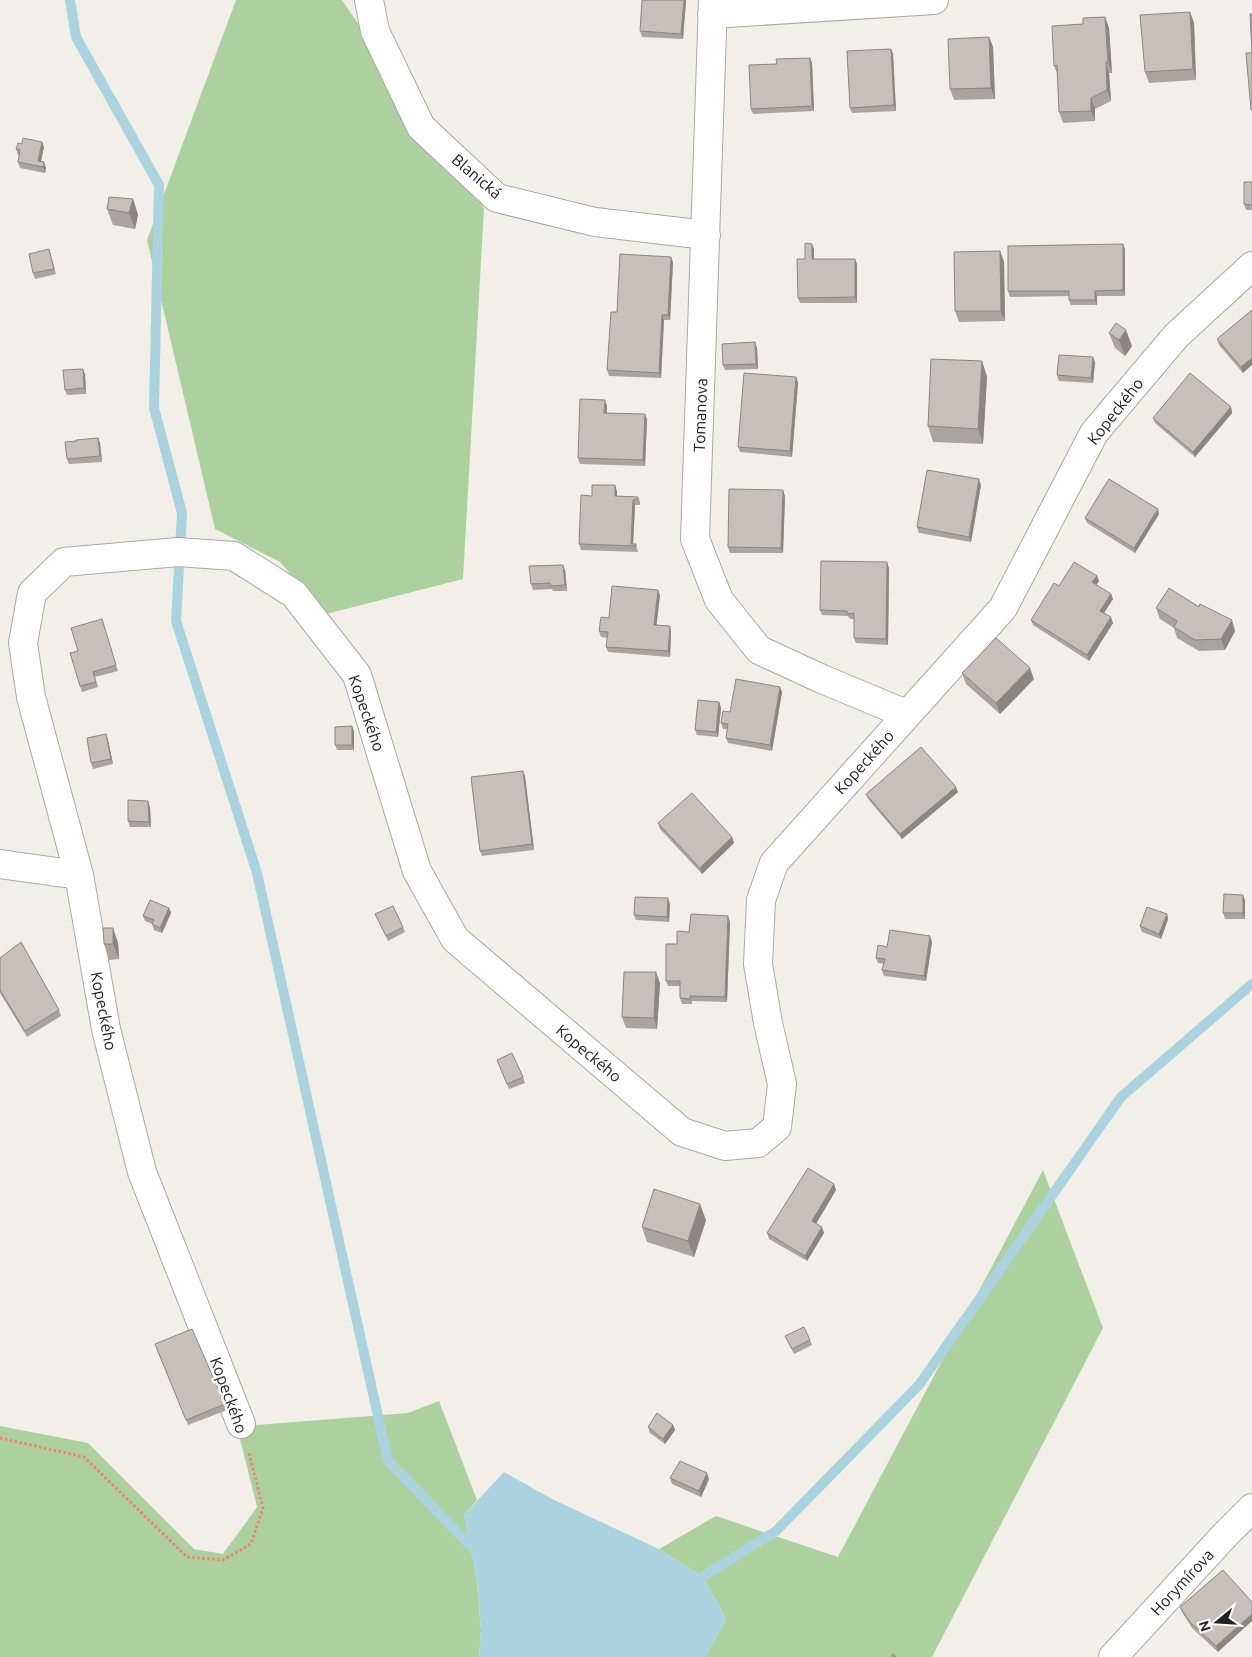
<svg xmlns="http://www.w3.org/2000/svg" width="1252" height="1657" viewBox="0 0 1252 1657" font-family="Ubuntu,sans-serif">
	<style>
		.forest { fill: #add19e }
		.water { fill: #aad3df }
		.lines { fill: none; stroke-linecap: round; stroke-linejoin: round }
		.stream { stroke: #aad3df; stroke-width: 10 }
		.minor-casing { stroke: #a9a9a9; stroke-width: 30 }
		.path { stroke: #fa8072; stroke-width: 3; stroke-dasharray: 2.5 2.5; stroke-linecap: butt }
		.minor { stroke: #fff; stroke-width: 28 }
		.wall { fill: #aba49e }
		.shaded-wall { fill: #8b8681 }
		.building { fill: #c7bfb8; stroke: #8b8681 }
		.labels { text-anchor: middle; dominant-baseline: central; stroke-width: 5; stroke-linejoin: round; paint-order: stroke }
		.street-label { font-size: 16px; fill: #222; stroke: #fff }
	</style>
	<rect width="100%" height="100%" fill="#f2efe9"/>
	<path class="forest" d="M236,0H342L484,208L463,579L326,614L280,562L215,529L147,240Z
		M1043,1170L1103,1328L932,1657H705L726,1619L703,1577L659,1549L716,1516L838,1557Z
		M439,1401L477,1500L464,1515L477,1581L481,1631L479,1657H0V1426L88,1443L194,1549L223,1554L257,1507L234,1415L257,1425L408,1413Z"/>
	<path class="water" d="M504,1472L552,1499L659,1549L703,1577L726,1619L705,1657H479L481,1631L477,1581L464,1515Z"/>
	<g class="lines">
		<path class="stream" d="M70,0L76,37L159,185L154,408L182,513L176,621L257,873L388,1461L479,1554
			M691,1584L776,1531L919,1385L1121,1097L1252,984"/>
		<g class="minor-casing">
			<path id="minor" d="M369,0L375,31L421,127L497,198L595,222L706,235
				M713,0L695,539L719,600L759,650L822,679L906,714
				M712,14L934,0
				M0,864L79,875
				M241,1424L142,1172L106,1029L79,875L31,697L23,643L32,593L64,562L178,552L234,556L294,594L357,675L417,871L455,939L682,1132L725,1146L758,1143L777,1127L782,1084L768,1023L758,964L761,900L774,863L1003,608L1094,433L1176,336L1252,266
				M1113,1657L1225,1535L1252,1508"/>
		</g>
		<path class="path" d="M0,1438L84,1457L187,1557L223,1560L251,1544L263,1508L249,1453"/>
		<use href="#minor" class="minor"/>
	</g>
	<path class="wall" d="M686,0L683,39L642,37L640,31Z
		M1190,12L1194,23L1196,80L1149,83L1145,72Z
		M1105,17L1109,28L1112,73H1109L1111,101L1095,109V121L1063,123L1059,112L1057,73L1054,66L1083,24Z
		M989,37L993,47L995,99L954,100L950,89Z
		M891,49L893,54L896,111L852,113L850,108Z
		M810,58L812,63L814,111L753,114L751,109L777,64Z
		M42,142L44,147L41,161L46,168L45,173L20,168L18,162L20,155H18L16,149L22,144Z
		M1252,182V210H1246L1244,204Z
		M109,197L133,199L138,215L135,229L113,225L107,209Z
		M49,249L56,274L35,279L33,273Z
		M814,249V259L857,264V303H800L798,298L805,259Z
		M1125,249V296H1097V305H1071L1069,300V296L1010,297L1008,291Z
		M1000,251L1004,262L1005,321L959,322L955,311Z
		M673,262L670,320H664L661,378L609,376L607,370L617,312Z
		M1252,310L1243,373L1219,345L1217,339Z
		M1109,333L1132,346L1125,356L1115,348Z
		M755,342L757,348L758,369L725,370L723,365Z
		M982,361L987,377L983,444L933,442L928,426Z
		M1095,362L1093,383L1059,381L1057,375Z
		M85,374L86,394L67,395L65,390Z
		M796,377L798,383L792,457L740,452L738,447Z
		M607,406V413L647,419L645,466L580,464L578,458Z
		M1231,407L1232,413L1195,457L1155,423L1153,418Z
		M98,438L100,443L102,462L69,464L67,459L76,441Z
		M981,485L971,542L919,533L917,527Z
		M617,491V496L638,497L640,502V505H635L633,544H636L638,552L581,550L579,544L592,496Z
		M785,496L783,553H730L728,547Z
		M1159,514L1135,553L1087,523L1085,518Z
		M889,568L888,645L856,643L854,638V619H850L848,616L822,615L820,610Z
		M565,570L567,591H553L552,589L533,590L531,584Z
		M1097,576L1099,581L1096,585L1111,594L1113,599L1104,613L1113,623L1089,661L1033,625L1031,620L1059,586Z
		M660,595L656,625L670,626L671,632L670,657L608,652L606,647L607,638L601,637L599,631L609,618Z
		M1156,608L1235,631L1225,650L1199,651L1177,638L1174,628L1160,619Z
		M102,619L118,671L95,677L98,687L82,692L80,686L78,651Z
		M962,673L1034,679L1000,714L966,684Z
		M782,692L772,751L728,743L726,738L727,729H723L721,723L730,712Z
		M719,702L721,708L718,737L697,735L695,730Z
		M354,731V750H337L335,745Z
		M106,734L108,740L113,764L93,769L91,763Z
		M525,776L534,850L482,856L480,851Z
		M958,792L902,839L868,799L866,794Z
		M150,807L151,827H130L128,821Z
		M658,823L732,837L734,843L702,874L660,829Z
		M1245,900V919H1225L1223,913Z
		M670,904L669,922L636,920L634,915Z
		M169,908L171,913L162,933L154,930L152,924L145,921L143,916Z
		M375,914L403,927L405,932L388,941Z
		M1167,914L1168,919L1161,939L1142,932L1140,926Z
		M730,922L727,1002L692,1001V1004H682L680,998V986H668L666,981L677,944L689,932Z
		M113,928L118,943L119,959L109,960L104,944Z
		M932,942L926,981L884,976L882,970L884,964L878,963L876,958L887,947Z
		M0,958L59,1010L61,1016L27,1037L0,993Z
		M660,983L657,1029L626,1028L622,1017Z
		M497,1060L523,1077L525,1083L509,1089Z
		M834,1184L836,1190L816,1224L824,1233L807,1261L769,1239L767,1233Z
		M706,1220L694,1257L647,1242L642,1227Z
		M785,1336L810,1340L812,1345L794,1354Z
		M157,1350L225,1404L227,1410L188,1425Z
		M673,1425L675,1430L665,1444L650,1433L648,1427Z
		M670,1478L709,1479L701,1497L672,1484Z
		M1223,1570L1218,1652L1192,1628L1182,1612L1180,1607Z"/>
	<path class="shaded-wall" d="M684,0H686L683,39L681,34Z
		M1190,12L1194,23L1196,80L1193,69Z
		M1105,17L1109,28L1112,73L1108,62Z
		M989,37L993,47L995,99L991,88Z
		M891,49L893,54L896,111L894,105Z
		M810,58L812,63L814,111L812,106Z
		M1106,62L1109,73L1111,101L1107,90Z
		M1091,98L1095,109V121L1091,111Z
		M42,142L44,147L40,166L38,161Z
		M44,162L46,168L45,173L43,167Z
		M133,199L138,215L135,229L129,213Z
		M812,244L814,249V265L812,259Z
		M1123,244L1125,249V296L1123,290Z
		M1000,251L1004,262L1005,321L1001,311Z
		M671,257L673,262L670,320L668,315Z
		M855,259L857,264V303L855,297Z
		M1095,291L1097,296V305L1095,300Z
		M662,315L664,320L661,378L659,373Z
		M1126,330L1132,346L1125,356L1119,340Z
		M755,342L757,348L758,369L756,364Z
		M1093,357L1095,362L1093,383L1091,378Z
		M1252,358V365L1243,373L1241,367Z
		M982,361L987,377L983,444L978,429Z
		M83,369L85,374L86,394L84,388Z
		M796,377L798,383L792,457L790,451Z
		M605,400L607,406L606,418L604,413Z
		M1231,407L1232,413L1195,457L1193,452Z
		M645,414L647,419L645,466L643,460Z
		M98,438L100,443L102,462L100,456Z
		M979,479L981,485L971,542L969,537Z
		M615,485L617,491V502L615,496Z
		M783,490L785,496L783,553L781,548Z
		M633,500L635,505L633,546L631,544Z
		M1158,509L1159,514L1135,553L1134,548Z
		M887,562L889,568L888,645L886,639Z
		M563,565L565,570L567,591L565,585Z
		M1097,576L1099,581L1094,588L1092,582Z
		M658,590L660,595L656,630L654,625Z
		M1111,594L1113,599L1102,616L1100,611Z
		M1111,617L1113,623L1089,661L1087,655Z
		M1232,620L1235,631L1225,650L1221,639Z
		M670,626L671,632L670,657L668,651Z
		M1030,668L1034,679L1000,714L996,703Z
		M780,687L782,692L772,751L770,745Z
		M719,702L721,708L718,737L716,732Z
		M352,726L354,731V750L352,745Z
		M106,734L108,740L113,764L111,759Z
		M523,771L525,776L534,850L532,844Z
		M956,787L958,792L902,839L900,834Z
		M148,801L150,807L151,827L149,822Z
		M732,837L734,843L702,874L700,868Z
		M1243,895L1245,900V919L1243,913Z
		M668,898L670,904L669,922L667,917Z
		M169,908L171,913L162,933L160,928Z
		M1167,914L1168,919L1161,939L1159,934Z
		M728,916L730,922L727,1002L725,997Z
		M113,928L118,943L119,959L113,944Z
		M930,936L932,942L926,981L924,976Z
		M656,972L660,983L657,1029L654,1018Z
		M834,1184L836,1190L814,1227L812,1221Z
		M700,1204L706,1220L694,1257L688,1241Z
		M822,1227L824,1233L807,1261L805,1256Z
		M673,1425L675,1430L665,1444L663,1439Z
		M707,1473L709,1479L701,1497L699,1491Z
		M1252,1614V1621L1218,1652L1216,1646Z"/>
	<path class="building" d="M642,0H684L681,34L640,31Z
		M1190,12L1193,69L1145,72L1140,15Z
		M1250,14H1252V109L1251,110L1246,53H1252Z
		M1105,17L1108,62H1106L1107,90L1091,98V111L1059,112L1057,65L1054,66L1052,26L1083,24V18Z
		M989,37L991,88L950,89L948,39Z
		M891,49L894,105L850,108L847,51Z
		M810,58L812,106L751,109L749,65L777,64L776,59Z
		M23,138L42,142L38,161L44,162L43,167L18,162L20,150L16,149L18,143L22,144Z
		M1244,182H1252V205L1244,204Z
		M109,197L133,199L129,213L107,209Z
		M805,243L812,244V259H855V297L798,298L797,259H805Z
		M1123,244V290L1095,291V300H1069V291H1008V246Z
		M49,249L54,269L33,273L29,254Z
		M1000,251L1001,311H955L954,252Z
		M620,254L671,257L668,315H662L659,373L607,370L611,312H617Z
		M1252,310V358L1241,367L1217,339Z
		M1116,323L1126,330L1119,340L1109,333Z
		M755,342L756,364L723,365L722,344Z
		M1059,355L1093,357L1091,378L1057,375Z
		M931,359L982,361L978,429L928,426Z
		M83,369L84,388L65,390L63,370Z
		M744,373L796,377L790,451L738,447Z
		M1190,373L1231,407L1193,452L1153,418Z
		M580,399L605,400L604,413L645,414L643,460L578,458Z
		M98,438L100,456L67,459L65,442L76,441V440Z
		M927,470L979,479L969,537L917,527Z
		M1109,479L1158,509L1134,548L1085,518Z
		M592,485H615V496L638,497V499L633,500L631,544H636V546L579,544L581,495L592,496Z
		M729,489L783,490L781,548L728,547Z
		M821,561L887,562L886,639L854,638V613L848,614L847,611L820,610Z
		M1074,562L1097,576L1092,582L1111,594L1100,611L1111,617L1087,655L1031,620L1054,583L1059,586Z
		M563,565L565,585L551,586L550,583L531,584L529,566Z
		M612,586L658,590L654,625L670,626L668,651L606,647L608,632L599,631L601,617L609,618Z
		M1169,588L1199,607L1200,604L1232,620L1221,639L1195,640L1174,627L1177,621L1156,608Z
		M102,619L116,665L93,672L96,682L80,686L70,653L78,651L71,628Z
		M996,638L1030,668L996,703L962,673Z
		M736,679L780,687L770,745L726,738L728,724L721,723L723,711L730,712Z
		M698,700L719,702L716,732L695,730Z
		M352,726V745H335V727Z
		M106,734L111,759L91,763L87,738Z
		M921,747L956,787L900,834L866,794Z
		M523,771L532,844L480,851L471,777Z
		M692,793L732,837L700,868L658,823Z
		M128,800L148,801L149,822L128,821Z
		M1224,894L1243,895V913H1223Z
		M635,897L668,898L667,917L634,915Z
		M150,900L169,908L160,928L152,924L154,920L143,916Z
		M393,906L403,927L386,936L375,914Z
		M1147,907L1167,914L1159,934L1140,926Z
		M691,914L728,916L725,997L690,996V999L680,998V981H666V944H677V931L689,932Z
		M103,928H113V944H104Z
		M890,930L930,936L924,976L882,970L885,959L876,958L878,945L887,947Z
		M21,942L59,1010L25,1031L0,990V958Z
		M624,972H656L654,1018L622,1017Z
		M512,1053L523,1077L507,1084L497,1060Z
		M808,1168L834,1184L812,1221L822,1227L805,1256L767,1233Z
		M654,1189L700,1204L688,1241L642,1227Z
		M804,1327L810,1340L792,1349L785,1336Z
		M192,1329L225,1404L186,1420L155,1344Z
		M657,1413L673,1425L663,1439L648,1427Z
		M680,1461L707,1473L699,1491L670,1478Z
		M1223,1570L1252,1602V1614L1216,1646L1190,1622L1180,1607Z
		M893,1654L896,1657H891Z"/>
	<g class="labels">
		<g class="street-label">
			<text transform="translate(477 176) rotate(40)">Blanická</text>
			<text transform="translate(1115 411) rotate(-52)">Kopeckého</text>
			<text transform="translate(700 415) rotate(-88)">Tomanova</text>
			<text transform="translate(367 713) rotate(71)">Kopeckého</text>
			<text transform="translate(864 762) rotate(-48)">Kopeckého</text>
			<text transform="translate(104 1011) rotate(79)">Kopeckého</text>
			<text transform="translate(589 1053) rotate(40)">Kopeckého</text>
			<text transform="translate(229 1395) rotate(70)">Kopeckého</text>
			<text transform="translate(1182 1582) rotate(-47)">Horymírova</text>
		</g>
	</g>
	<g transform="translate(1217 1622) rotate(252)" stroke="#ffffff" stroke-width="4" paint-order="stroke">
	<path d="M0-4L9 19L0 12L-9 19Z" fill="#222222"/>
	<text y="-8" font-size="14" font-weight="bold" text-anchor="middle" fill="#222222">N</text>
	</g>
</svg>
